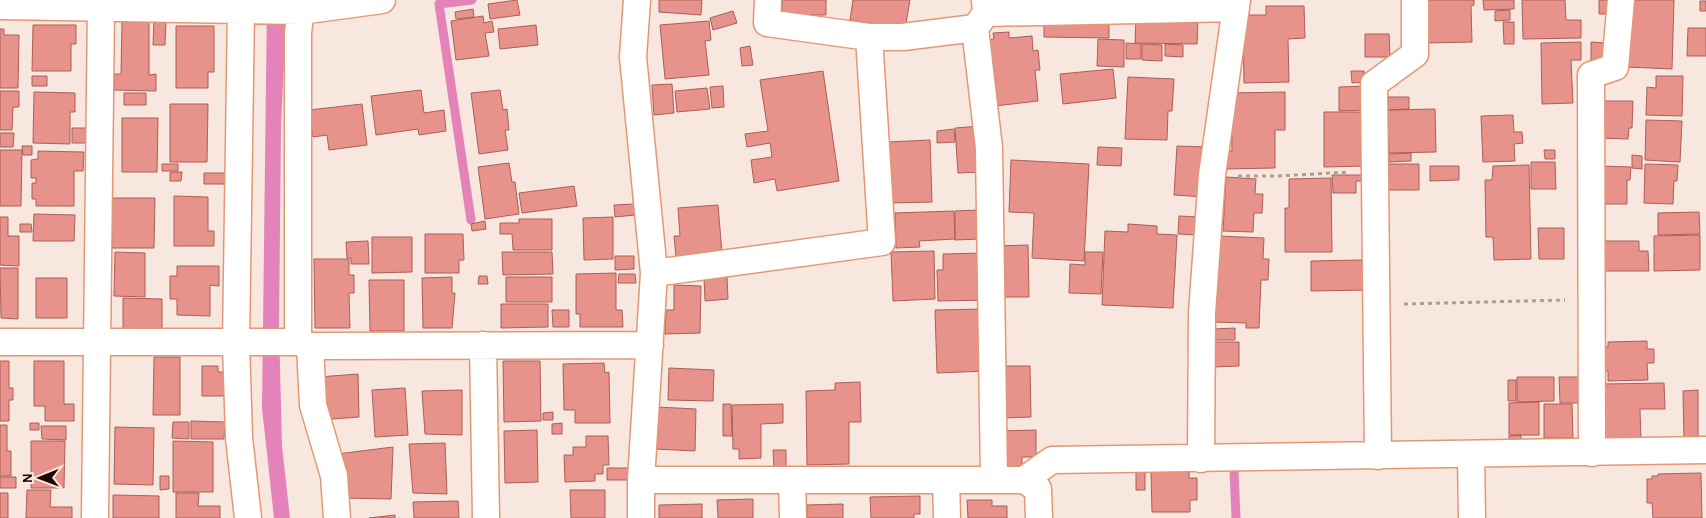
<svg xmlns="http://www.w3.org/2000/svg" width="1706" height="518" viewBox="0 0 1706 518" font-family="'Alegreya Sans',sans-serif">
	<style>
		.water { fill: #e383b9 }
		.lines { fill: none; stroke-linecap: round; stroke-linejoin: round }
		.stream { stroke: #e383b9; stroke-width: 9 }
		.building { fill: #e7928a; stroke: #ac5e57 }
		.minor-casing { stroke: #e39874; stroke-width: 29 }
		.path { stroke: #b09d96; stroke-width: 3; stroke-dasharray: 4 4; stroke-linecap: butt }
		.minor { stroke: #fff; stroke-width: 26 }
	</style>
	<rect width="100%" height="100%" fill="#f7e7df"/>
	<path class="water" d="M267,0L286,20L281,126L279,327L282,446L290,518H274L262,408Z"/>
	<g class="lines">
		<path class="stream" d="M471,220L439,4L472,0
			M1234,471L1236,518"/>
	</g>
	<path class="building" d="M517,0L520,15L490,19L488,4Z
		M659,0H702L701,15L659,12Z
		M782,0H826V15H782Z
		M853,0H910L905,29L850,20Z
		M1426,0H1474V5L1471,6L1472,42L1427,43Z
		M1483,0H1514V9L1484,10Z
		M1522,0H1565L1566,20H1581V38L1523,39Z
		M1599,0H1615V14H1599Z
		M1628,0H1674L1672,69L1626,67Z
		M1700,1H1706V11H1700Z
		M1266,6H1304L1305,38L1288,39L1289,82L1244,83L1243,15H1266Z
		M473,9L474,17L456,19L455,12Z
		M1510,10V20L1495,21V11Z
		M733,11L737,23L713,30L710,18Z
		M483,16L484,23L492,21L494,32L485,33L489,56L456,60L451,21Z
		M1044,17L1109,19V38L1044,37Z
		M1136,17L1198,18L1197,44L1135,43Z
		M154,19L166,20L165,45H153Z
		M122,21H149V75L156,74V91L114,90V74H121Z
		M709,21L711,40L705,41L709,75L665,79L660,25Z
		M1503,22H1514V44H1504Z
		M33,25H76V44H71V71H32Z
		M536,25L538,45L500,49L498,29Z
		M176,26H214V72H208V88H176Z
		M1688,28H1706V56H1687Z
		M0,29H4V35H19L18,88H0Z
		M1009,32V38L1032,36L1033,51L1038,50L1040,70H1035L1038,101L995,106L989,40L994,39L993,33Z
		M1365,34H1389L1390,57H1365Z
		M1098,39L1124,40V67L1097,66Z
		M1581,42V60H1571L1573,103L1542,104L1541,43Z
		M1591,42L1606,43V60H1591Z
		M1126,43L1141,44V59H1126Z
		M1142,44L1162,45V61L1142,60Z
		M1165,44L1183,45V57L1165,56Z
		M750,46L753,65L742,66L740,48Z
		M1113,69L1116,98L1063,104L1060,74Z
		M823,71L839,181L777,191L775,179L754,183L751,160L772,157L770,143L747,147L745,134L768,131L760,80Z
		M1351,71H1364V82L1352,83Z
		M32,76H47V86H32Z
		M1656,76H1683L1682,116L1646,115L1647,87L1656,88Z
		M1128,77L1174,79L1172,111H1168L1167,140L1125,139Z
		M672,84L674,113L654,115L652,85Z
		M723,86L724,107L712,108L710,87Z
		M1367,86V110L1339,111V87Z
		M707,88L710,109L677,112L675,91Z
		M421,90L424,113L444,110L446,131L419,135L418,129L376,135L371,96Z
		M500,90L503,110L507,109L509,130H505L508,150L479,154L471,93Z
		M0,91H19V107H13L12,130H0Z
		M34,92L75,93V112H70V144L33,143Z
		M1285,92V130H1275V168L1224,169V151H1232L1231,93Z
		M124,93H146V105H124Z
		M1388,97H1409V109L1388,110Z
		M1601,101H1633L1632,128H1629L1628,139L1600,138Z
		M170,104H208L207,162H170Z
		M362,104L367,145L329,150L327,135L313,137L309,110Z
		M1435,109L1436,152L1389,153L1388,110Z
		M1324,112H1363L1364,166L1324,167Z
		M1513,115L1514,132H1522L1523,143L1514,144L1515,161L1483,162L1481,116Z
		M122,118H158L157,172H122Z
		M1646,120L1682,121L1680,162L1645,160Z
		M981,126L984,172L958,173L955,128Z
		M72,128H89V143H72Z
		M954,129L955,142L937,143V131Z
		M0,133H14L13,147H0Z
		M930,140L932,202L890,203L888,142Z
		M22,146H32V155H23Z
		M1177,146L1207,147L1205,197L1174,195Z
		M1098,147L1122,148L1121,166L1097,165Z
		M0,150H22L21,206H0Z
		M1544,150H1555V159H1545Z
		M38,151L84,152L83,171H74V206H36V199H32V183H36V178H31V160L38,159Z
		M1411,153V161L1389,162V154Z
		M1632,155L1642,156V169L1632,168Z
		M1011,160L1089,164L1084,261L1032,258L1034,213L1009,212Z
		M1531,162H1555L1556,189H1531Z
		M509,163L512,182H515L519,214L485,219L478,167Z
		M162,164H178V171H162Z
		M1387,164H1419V190H1387Z
		M1645,164L1678,165L1677,181H1674L1673,204L1644,203Z
		M1529,165L1531,259L1494,260L1493,237H1486L1485,180H1492L1493,166Z
		M1430,166H1459V180L1430,181Z
		M1600,166L1631,167L1630,180H1627V204H1599Z
		M170,172H182L181,181H170Z
		M204,173H227L226,184H204Z
		M1332,175H1362V181H1356V193H1333Z
		M1226,177L1256,179L1255,194H1263L1262,213H1254L1253,232L1223,231Z
		M1331,178L1332,252H1285V208H1289V179Z
		M574,186L577,206L522,213L519,193Z
		M174,196L208,197V231H214V246H174Z
		M112,198H155L154,248H112Z
		M634,204L635,215L615,217L614,205Z
		M718,205L722,253L676,257L674,236H680L678,208Z
		M979,210L980,239L955,240V211Z
		M954,211L955,239L919,241L920,247L896,248L895,213Z
		M1699,212L1700,234L1658,235V213Z
		M34,214L75,215L74,241H33Z
		M1179,216L1199,217L1198,235L1178,234Z
		M0,217H8V236H19V266L0,265Z
		M613,217V259L584,260L583,218Z
		M519,219H552V250H513L512,234H500V223H519Z
		M485,221L486,229L472,231L471,224Z
		M20,224H31L32,232H20Z
		M1128,224L1157,226V234L1177,235L1173,308L1102,305L1105,231L1128,232Z
		M1538,228H1564V259H1539Z
		M425,234H463L464,260H459V273H425Z
		M1700,235V270L1654,271V236Z
		M1218,236L1264,238L1263,259H1269L1268,280H1261L1259,328H1246V323L1214,322Z
		M372,237H412V272L372,273Z
		M368,241L369,264H351V258H347L346,242Z
		M1602,241H1639V251H1648L1649,271H1602Z
		M1028,245L1029,297H997L996,246Z
		M934,251L935,299L893,301L891,252Z
		M115,252L145,253V297L114,296Z
		M502,252H552L553,274L503,275Z
		M1085,252H1103L1101,294L1069,293L1070,264L1085,265Z
		M984,253L988,300L938,301L937,270H943V254Z
		M615,256H634V269L615,270Z
		M314,259H349V275H354V293H349L350,328H315Z
		M1362,260V265H1368V290L1311,291V261Z
		M177,266H219V286L210,285V316L177,315V299H170V276H177Z
		M0,268H18V319L1,318Z
		M616,273V310H622L623,327H580V314H576V274Z
		M619,274H635L636,283H618Z
		M479,276H487L488,284H478Z
		M727,276L728,299L705,301L704,277Z
		M452,277V293H455L452,328H423L422,278Z
		M506,277H552V302H506Z
		M36,278H67V318H36Z
		M369,280H404V331H370Z
		M674,285L701,286L700,333L665,334L666,310H674Z
		M123,298L162,299V329H123Z
		M501,304H548V327L501,328Z
		M985,309L987,371L937,373L935,310Z
		M552,310H569V327H553Z
		M1235,328V340H1213L1212,329Z
		M1647,341V349H1654V363H1647L1648,380L1608,381V371H1602L1601,347H1608V342Z
		M1213,342H1239V366L1213,367Z
		M154,357H180V415H153Z
		M0,361H9V388H13V400H9V421H0Z
		M34,361H64V404H74V421H45V406H34Z
		M503,361H540L541,421L504,422Z
		M604,363L605,373L609,372L610,423H575V410H564L563,364Z
		M202,366H218V372H225V396H202Z
		M1000,366H1030L1031,417L1001,418Z
		M669,368L714,370L713,401L668,400Z
		M358,374L359,417L320,420L318,377Z
		M1517,377H1554V401L1517,402Z
		M1559,377H1582V403H1560Z
		M1508,380H1516V401H1508Z
		M860,382L861,422H849V464L807,465L806,391L835,390V383Z
		M1664,383L1665,409H1640L1641,443H1603V384Z
		M405,388L408,435L375,437L372,390Z
		M462,390V435L425,434L422,391Z
		M1698,390V440L1684,441L1683,391Z
		M1539,402V435H1509V403Z
		M723,404H731L732,436H723Z
		M783,404V423L761,424V458L739,459V449H733L732,405Z
		M1544,404H1572L1573,438H1544Z
		M657,407L696,409L695,451L655,449Z
		M553,412V420H543V413Z
		M191,421L225,422L224,439H191Z
		M173,422H189V439L172,438Z
		M30,423H39V430H30Z
		M562,423V434H552V424Z
		M0,425H7V451H11V476H0Z
		M41,426H66V440L42,439Z
		M115,427L154,428L153,485L114,484Z
		M537,430L538,482L505,483L504,431Z
		M1036,430V457H1022V466L1001,467L1000,431Z
		M1521,435V444H1509V436Z
		M586,436H608L609,465H603V474H595V481L565,482L564,455H573V447H586Z
		M31,441H65L64,488H31Z
		M173,441L213,442V492H173Z
		M445,443L447,494L413,493L409,444Z
		M393,447L391,499L343,498L337,454Z
		M773,450H786V468H774Z
		M607,468H629V480H607Z
		M1189,471V478H1197V500H1190V512H1152L1151,472Z
		M1136,472H1145V490H1136Z
		M1701,473L1702,518H1653L1652,503H1647V479H1652V476H1658V474Z
		M160,476H169V489L160,490Z
		M0,477H16V488H0Z
		M27,490H51L50,507H72V518H26Z
		M570,490H605V518H571Z
		M0,493H8V518H0Z
		M176,493H199L198,506H220V518H176Z
		M113,495L159,496V518H113Z
		M920,496V514H914V518H871L870,497Z
		M753,499V518H718L717,500Z
		M967,500H992V506H1007V518H968Z
		M458,501L459,518H414L413,502Z
		M702,504V518H659V505Z
		M843,504V518H807V505Z
		M395,515V518H369Z"/>
	<g class="lines">
		<g class="minor-casing">
			<path id="minor" d="M637,0L633,57L654,273L641,480V518
				M768,0L767,23L869,37H903L975,28
				M985,0L986,13L975,28L989,148L994,480
				M0,6L301,11L382,0
				M241,10L236,343L239,438L248,518
				M986,13L1236,8
				M654,273L882,242L869,37
				M0,342H298L310,346L650,345
				M298,342V33L302,0
				M483,345L486,518
				M310,346L313,405L334,476L337,518
				M1592,453L1591,75L1615,67L1621,0
				M1471,455L1472,518
				M1378,456L1374,84L1415,54V0
				M1201,459L1202,313L1212,175L1237,0
				M641,480H1024L1052,460L1706,450
				M792,480L793,518
				M946,480L947,518
				M1024,480L1038,489L1039,518
				M95,518L101,7"/>
		</g>
		<path class="path" d="M1238,176H1278L1349,172
			M1404,304L1565,300"/>
		<use href="#minor" class="minor"/>
	</g>
	<g transform="translate(40 478) rotate(269)" stroke="#f7e7df" stroke-width="4" paint-order="stroke">
	<path d="M0-4L9 19L0 12L-9 19Z" fill="#200600"/>
	<text y="-8" font-size="14" font-weight="bold" text-anchor="middle" fill="#200600">N</text>
	</g>
</svg>
